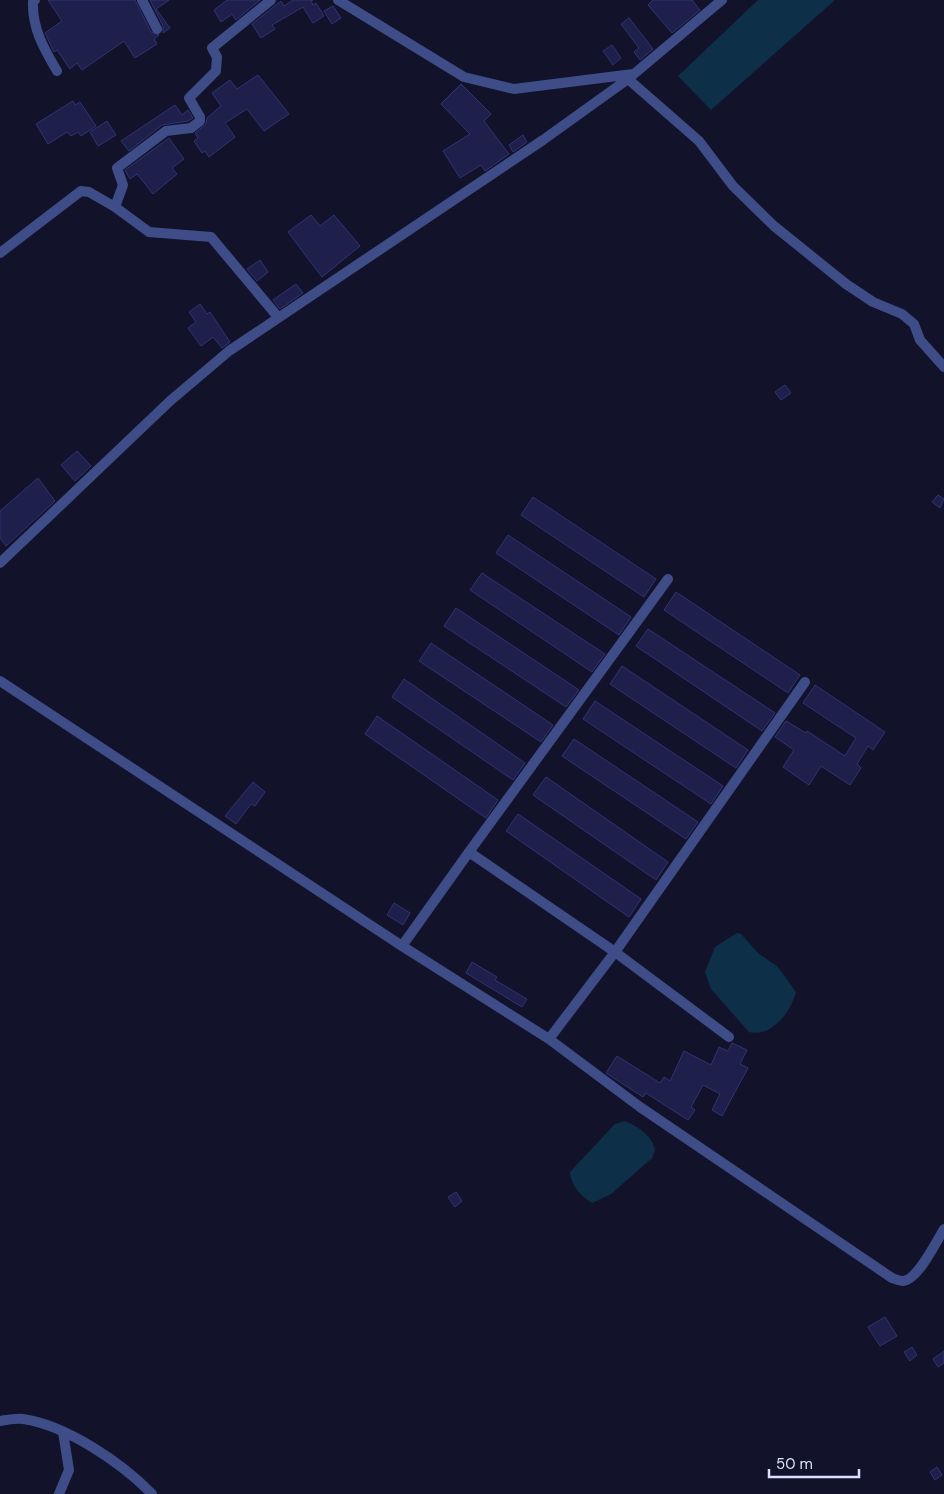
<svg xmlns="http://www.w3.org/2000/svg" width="944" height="1494" viewBox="0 0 944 1494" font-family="'DM Sans',sans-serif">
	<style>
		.water { fill: #0d3048 }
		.building { fill: #1e1f4a; stroke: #313376 }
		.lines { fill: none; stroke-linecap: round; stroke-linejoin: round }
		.street { stroke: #3e4c87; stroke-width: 10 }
	</style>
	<rect width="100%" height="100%" fill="#12132a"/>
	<path class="water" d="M758,0H835L711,110L678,76Z
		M737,933L741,934L758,953L778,967L796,992C791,1011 772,1038 749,1032L711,989L705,972L715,947Z
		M625,1121C638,1127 652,1135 655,1150L652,1158L611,1194L592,1203C580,1195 571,1186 570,1172L615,1124Z"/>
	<path class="building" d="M48,0H135L151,32L159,35L154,39L157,44L135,58L124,41L82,70L77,63L70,69L57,50L54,52L45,33L62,21Z
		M150,0H169L156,9L170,28L163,33V26Z
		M227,0H260L236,20L232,14L221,22L214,10Z
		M293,0H313L311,1L313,5L316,3L324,16L313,23L303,7L272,25L275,29L261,38L252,24L281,1L284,6Z
		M653,0H692L700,10L672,33L648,5Z
		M333,6L341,18L332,24L324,11Z
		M629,18L653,49L640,60L634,52L639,48L621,24Z
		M612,45L621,58L613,65L603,51Z
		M258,75L289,114L264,131L247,109L225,123L235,137L209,157L205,151L202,153L194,141L198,138L195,133L206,124L207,118L221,106L212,93L230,80L237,89Z
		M461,84L491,114L484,121L509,154L485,171L481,165L460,178L443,151L470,134L441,104Z
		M73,101L75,105L80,102L96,126L81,136L78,132L71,136L67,132L48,144L36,124Z
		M175,105L182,115L188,110L193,118L188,121L162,125L129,151L121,141Z
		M107,121L116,135L98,146L90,132Z
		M523,135L527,142L513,152L509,145Z
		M169,138L184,159L172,168L177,174L153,194L137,174L130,179L125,170Z
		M311,215L320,226L334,215L360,246L322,277L288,232Z
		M260,260L268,272L257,281L247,269Z
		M296,284L303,293L280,309L273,300Z
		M200,304L207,314L210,312L230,342L222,348L213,337L201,346L188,328L196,322L189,312Z
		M785,385L791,393L781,400L775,392Z
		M77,451L91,466L75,481L61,465Z
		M38,478L55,501L6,546L0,538V511Z
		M938,495L944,499L940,508L932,502Z
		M533,497L656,579L644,597L521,515Z
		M508,535L631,617L619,635L496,553Z
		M482,573L605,654L592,672L470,590Z
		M676,592L800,675L788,693L664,610Z
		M456,608L579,690L566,707L444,626Z
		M648,629L775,713L762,731L636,646Z
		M431,643L553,725L541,742L419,661Z
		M622,666L748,750L736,768L610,684Z
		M404,679L525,763L513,780L392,697Z
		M815,685L885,732L873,750L868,746L857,764L861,768L850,785L821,766L809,785L783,767L794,750L775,737L786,721L806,733L807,731L845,756L856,738L803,703Z
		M595,701L723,786L711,804L583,719Z
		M377,716L498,800L486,818L365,734Z
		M574,739L698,822L686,839L562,756Z
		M546,777L668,862L656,880L533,795Z
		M253,782L265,792L255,806L251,804L236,824L225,816Z
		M518,814L641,899L629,917L506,831Z
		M394,903L410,913L403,925L387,915Z
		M472,962L497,977L495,980L527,999L522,1007L466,973Z
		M732,1043L747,1050L740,1064L748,1068L722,1116L712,1110L720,1094L703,1085L691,1107L695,1110L688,1120L646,1093L643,1097L606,1073L617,1056L660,1083L664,1077L670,1081L684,1051L711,1065L719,1047L728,1051Z
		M456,1192L462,1201L455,1207L448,1197Z
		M885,1317L897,1336L880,1346L868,1327Z
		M912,1347L917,1355L910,1361L904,1352Z
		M944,1351V1363L938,1367L933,1359Z
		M937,1467L942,1475L935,1480L930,1472Z"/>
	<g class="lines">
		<path class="street" d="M35,0L33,2C32,28 44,49 57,71
			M142,0L157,29
			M338,0L464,77L514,89L633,74
			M628,79L699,141L733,186L774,226L846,284L873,302L902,314L914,324L920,340L944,367
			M115,207L123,185L117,168L166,131L191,128L200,121V117L189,98L216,71L217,57L212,48L271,0
			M0,253L81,191L89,192L115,207L149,232L211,237L278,317
			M0,563L170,401L229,351L543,140L628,79L722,0
			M668,579L469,852L615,952L729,1037
			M0,681L402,946L549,1039L640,1107L892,1278C895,1279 900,1281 903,1281C918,1280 936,1242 944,1229
			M402,946L469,852
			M549,1039L615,952L805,682
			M0,1421C7,1420 16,1418 23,1419C66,1425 122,1463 152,1494
			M59,1494L69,1470L63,1432"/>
	</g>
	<path d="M769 1469v8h90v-8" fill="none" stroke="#dcdffe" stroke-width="2.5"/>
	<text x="776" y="1469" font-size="15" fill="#dcdffe" stroke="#12132a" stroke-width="4" paint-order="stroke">50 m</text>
</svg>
